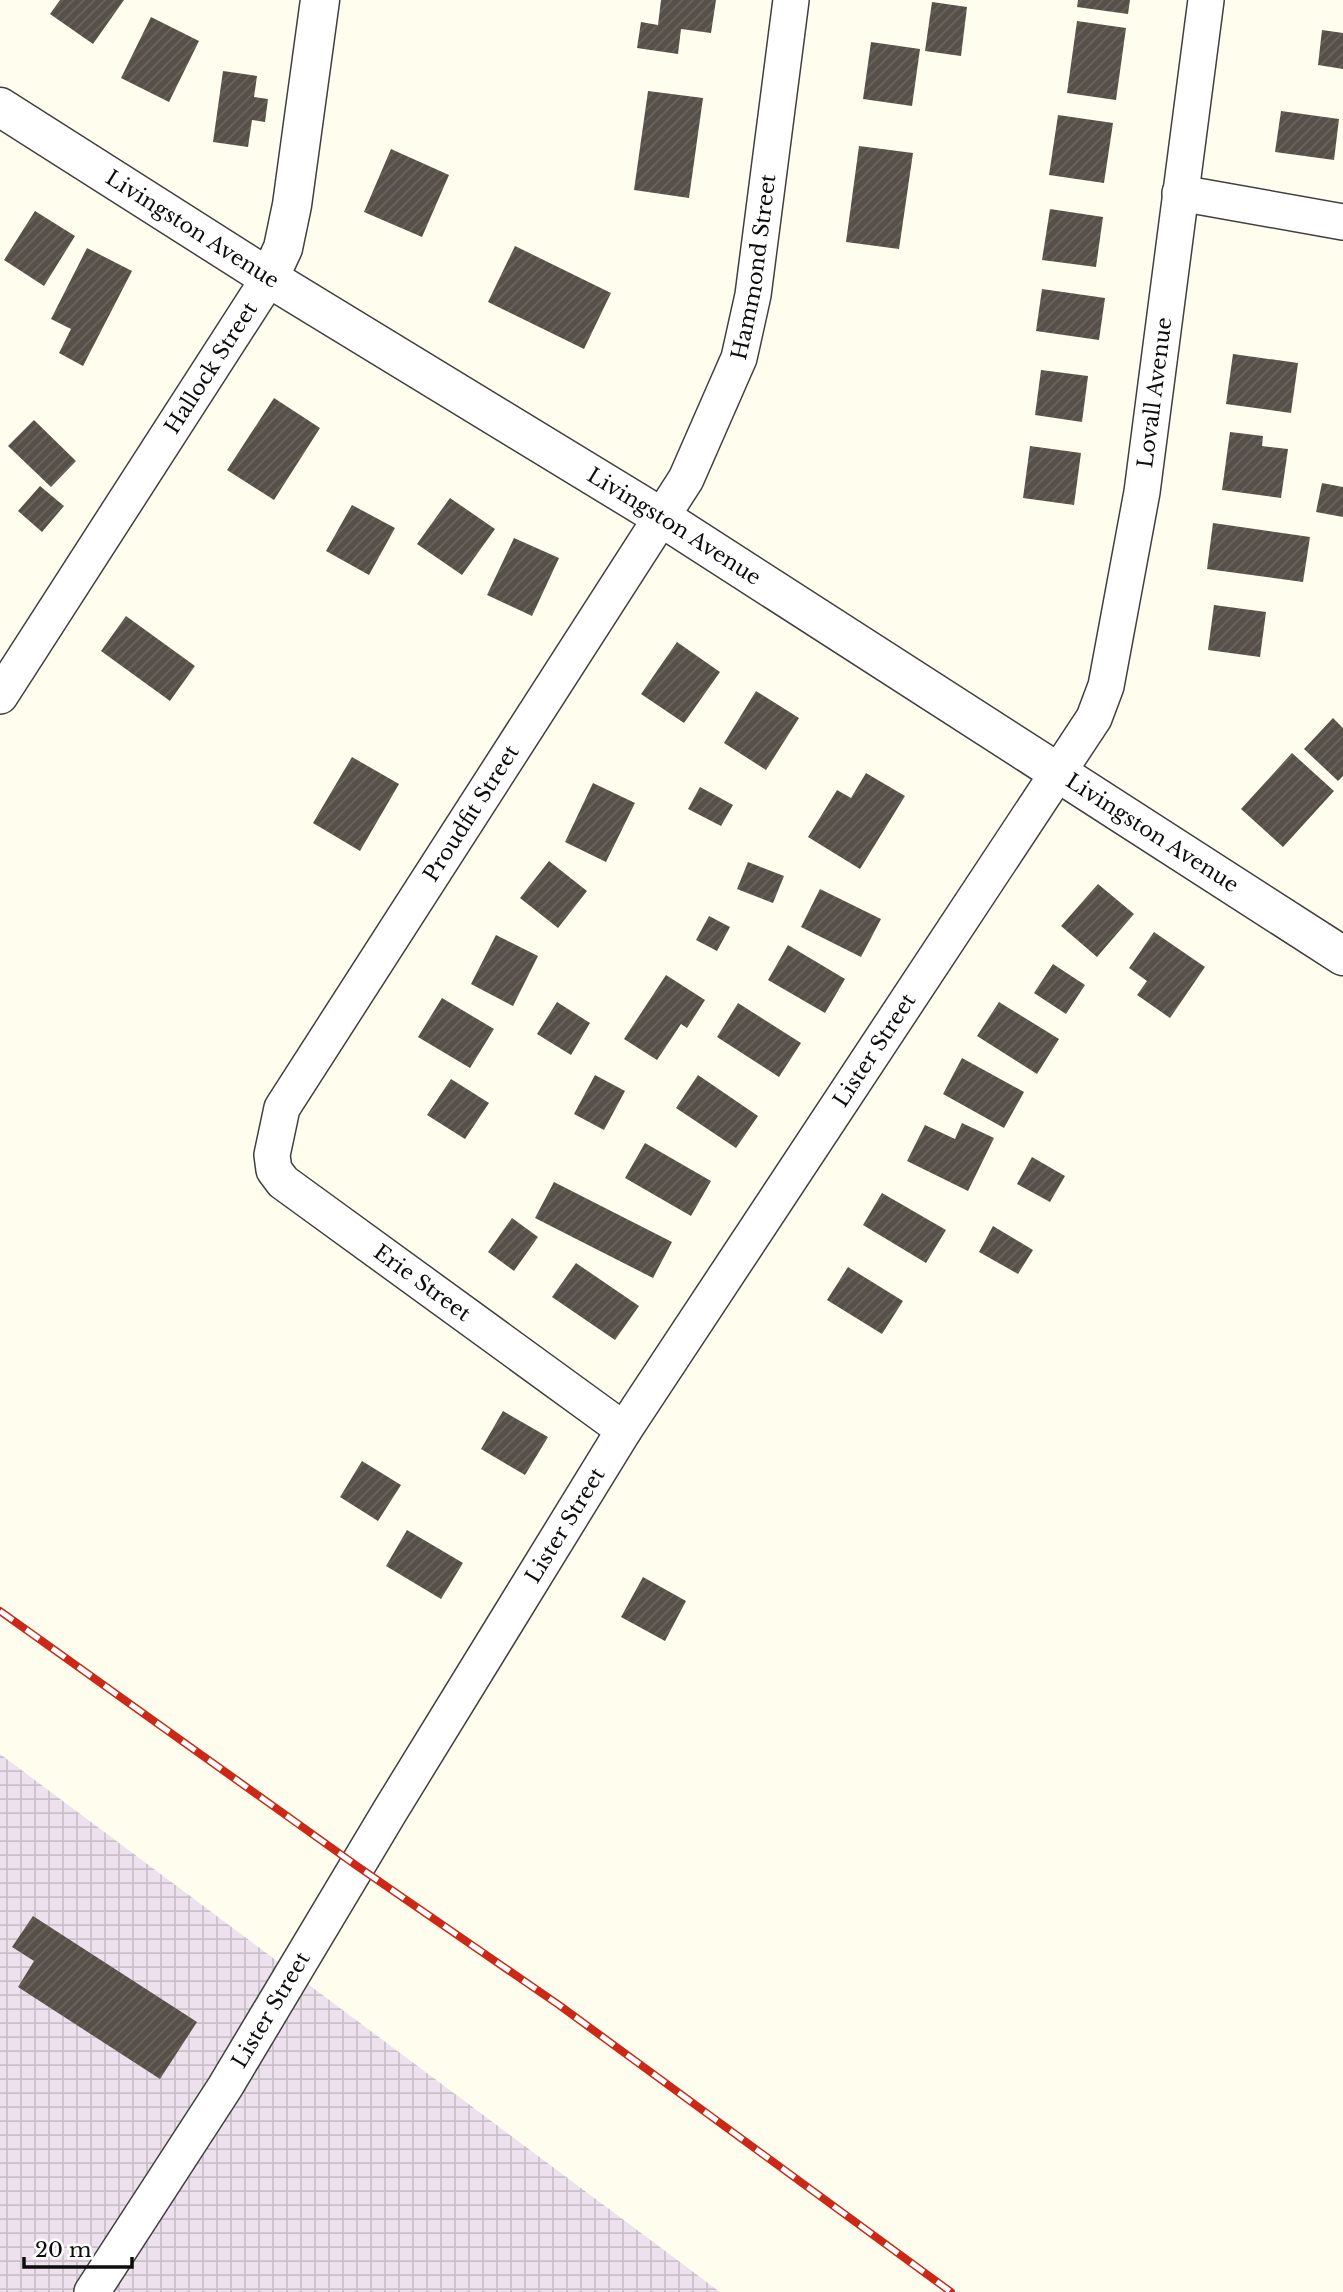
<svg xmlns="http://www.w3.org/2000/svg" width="1343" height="2292" viewBox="0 0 1343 2292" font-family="'Libre Baskerville',serif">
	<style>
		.industrial { fill: url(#industrial-grid) }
		.building { fill: url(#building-hatch) }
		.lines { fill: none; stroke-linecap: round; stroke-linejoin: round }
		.minor-casing { stroke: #404040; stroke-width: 38 }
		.tertiary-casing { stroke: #404040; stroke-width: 41 }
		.minor { stroke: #fff; stroke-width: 35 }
		.tertiary { stroke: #fff; stroke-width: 38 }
		.rail-casing { stroke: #cb2818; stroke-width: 8 }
		.rail { stroke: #fff; stroke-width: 5; stroke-dasharray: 16; stroke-linecap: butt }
		.labels { text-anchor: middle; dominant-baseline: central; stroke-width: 7; stroke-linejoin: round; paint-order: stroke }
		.street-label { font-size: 21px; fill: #0d0d0d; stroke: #fff }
	</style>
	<defs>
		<pattern id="industrial-grid" width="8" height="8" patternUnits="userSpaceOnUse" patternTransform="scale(1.75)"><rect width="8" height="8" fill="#ede1ed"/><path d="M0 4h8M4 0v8" fill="none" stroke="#cac0ca"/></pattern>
		<pattern id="building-hatch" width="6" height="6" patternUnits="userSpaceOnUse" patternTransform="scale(1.75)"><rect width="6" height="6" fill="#575049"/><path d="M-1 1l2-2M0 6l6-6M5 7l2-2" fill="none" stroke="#6a645f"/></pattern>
	</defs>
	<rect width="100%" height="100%" fill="#fffeee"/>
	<path class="industrial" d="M0,1754L720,2292H0Z"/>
	<path class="building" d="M60,0H124L93,44L50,14Z
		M661,0H716L711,33L681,29L678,54L637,48L641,22L658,25Z
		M1078,0H1130L1128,14L1077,7Z
		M932,2L967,7L961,56L925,51Z
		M151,17L199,41L169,102L121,78Z
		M1077,21L1126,28L1116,100L1067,93Z
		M1322,30L1343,33V69L1318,65Z
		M871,42L920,49L912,106L863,99Z
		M223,71L257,76L254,97L268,99L265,122L252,120L248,147L213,142Z
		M648,91L703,98L689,198L634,190Z
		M1281,111L1339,119L1334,160L1275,152Z
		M1058,115L1113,123L1104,183L1049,175Z
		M859,146L913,153L899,249L846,242Z
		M391,149L449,175L422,237L364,212Z
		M1050,209L1103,217L1096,267L1042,260Z
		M35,211L75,236L44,286L4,260Z
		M515,246L611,293L584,349L488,302Z
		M87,248L132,271L83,366L59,353L71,329L51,319Z
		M1042,289L1105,298L1099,340L1036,331Z
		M1233,354L1298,363L1291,413L1226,404Z
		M1041,370L1088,376L1082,422L1035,415Z
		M274,398L320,428L274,500L227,470Z
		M34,420L76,461L51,487L8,446Z
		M1230,432L1263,436L1262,446L1288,449L1281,498L1222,490Z
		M1030,446L1081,453L1074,505L1023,498Z
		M1322,483L1343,487V517L1316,512Z
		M40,486L64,506L42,532L18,511Z
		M450,498L495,529L462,575L417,544Z
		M352,505L395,528L369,575L326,551Z
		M1213,523L1310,537L1303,582L1207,569Z
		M514,538L559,558L532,616L487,595Z
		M1214,605L1266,612L1260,657L1208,650Z
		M126,616L195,666L170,701L101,651Z
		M677,642L720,672L684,723L641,694Z
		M756,691L799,718L766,770L724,743Z
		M1333,718L1343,728V776L1338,781L1304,749Z
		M1292,753L1334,791L1283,847L1241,809Z
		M352,757L399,784L360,851L313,823Z
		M866,773L905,796L860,869L808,837L837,790L851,798Z
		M593,783L635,803L606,862L565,842Z
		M700,787L733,805L721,826L688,809Z
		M549,861L587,891L558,928L520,898Z
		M748,862L784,876L773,903L737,889Z
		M1098,884L1134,914L1097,957L1061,926Z
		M820,889L881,919L861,957L801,927Z
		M709,916L730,927L717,951L696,940Z
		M1154,932L1205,967L1170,1018L1137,995L1147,981L1129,968Z
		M496,935L538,956L513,1006L471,984Z
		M788,945L845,979L825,1013L768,980Z
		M1053,964L1085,985L1066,1014L1034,993Z
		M666,975L705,1000L687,1028L681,1024L657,1060L624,1039Z
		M442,998L494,1029L470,1068L418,1037Z
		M557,1002L590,1023L571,1055L537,1034Z
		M999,1002L1059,1039L1037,1074L977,1036Z
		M738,1003L801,1043L779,1077L717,1037Z
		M962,1058L1024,1092L1004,1128L943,1094Z
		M595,1075L625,1091L604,1130L574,1114Z
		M698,1075L758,1116L736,1148L676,1108Z
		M451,1079L489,1103L465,1139L427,1115Z
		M962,1123L994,1138L968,1191L907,1161L925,1125L955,1139Z
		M645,1143L711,1181L691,1216L625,1178Z
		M1032,1157L1065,1176L1050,1202L1017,1184Z
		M554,1182L672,1242L653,1278L535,1218Z
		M882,1193L946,1230L926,1263L863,1225Z
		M512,1218L538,1237L514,1271L488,1252Z
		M993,1226L1033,1250L1018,1274L979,1252Z
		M576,1263L639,1306L615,1340L552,1297Z
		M848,1267L903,1301L882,1334L827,1300Z
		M503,1411L548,1437L525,1475L481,1449Z
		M362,1461L401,1485L378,1521L340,1497Z
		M407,1530L463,1563L441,1599L386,1566Z
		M643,1577L686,1601L665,1641L621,1617Z
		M33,1916L197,2022L160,2079L18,1987L34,1961L12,1947Z"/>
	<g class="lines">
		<g class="minor-casing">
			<g id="minor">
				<path d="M1180,193L1343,222"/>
				<path id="s1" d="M0,696L269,278"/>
				<path id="s2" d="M624,1430L283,1182L274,1170L272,1155L282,1108L686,479L739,358L753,295L791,0"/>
				<path id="s3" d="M92,2292L225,2087L390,1811L624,1430L1094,718L1106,686L1142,492L1206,0"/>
			</g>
		</g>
		<g class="tertiary-casing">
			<g id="tertiary">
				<path id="s4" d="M0,107L269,278L661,517L1343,956"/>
				<path d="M269,278L283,248L292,205L320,0"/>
			</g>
		</g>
		<use href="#minor" class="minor"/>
		<use href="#tertiary" class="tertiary"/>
		<g class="rail-casing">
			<path id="rail" d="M0,1611L357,1866L559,2005L951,2292"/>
		</g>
		<use href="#rail" class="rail"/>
	</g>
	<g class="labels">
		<g class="street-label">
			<text stroke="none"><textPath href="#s4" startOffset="228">Livingston Avenue</textPath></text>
			<text stroke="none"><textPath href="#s2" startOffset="1472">Hammond Street</textPath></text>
			<text stroke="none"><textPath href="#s1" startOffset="390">Hallock Street</textPath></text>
			<text stroke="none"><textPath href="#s3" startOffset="2198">Lovall Avenue</textPath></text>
			<text stroke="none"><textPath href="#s4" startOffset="794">Livingston Avenue</textPath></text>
			<text stroke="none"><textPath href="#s2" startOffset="850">Proudfit Street</textPath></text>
			<text stroke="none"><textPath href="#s4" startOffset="1362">Livingston Avenue</textPath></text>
			<text stroke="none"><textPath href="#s3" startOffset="1468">Lister Street</textPath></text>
			<text transform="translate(422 1283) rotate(36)">Erie Street</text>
			<text stroke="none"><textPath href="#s3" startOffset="901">Lister Street</textPath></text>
			<text stroke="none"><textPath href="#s3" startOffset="334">Lister Street</textPath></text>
		</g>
	</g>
	<path d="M24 2257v10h108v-10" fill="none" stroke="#0d0d0d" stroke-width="3.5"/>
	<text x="35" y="2257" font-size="21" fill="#0d0d0d" stroke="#ffffff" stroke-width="5" paint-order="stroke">20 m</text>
</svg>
